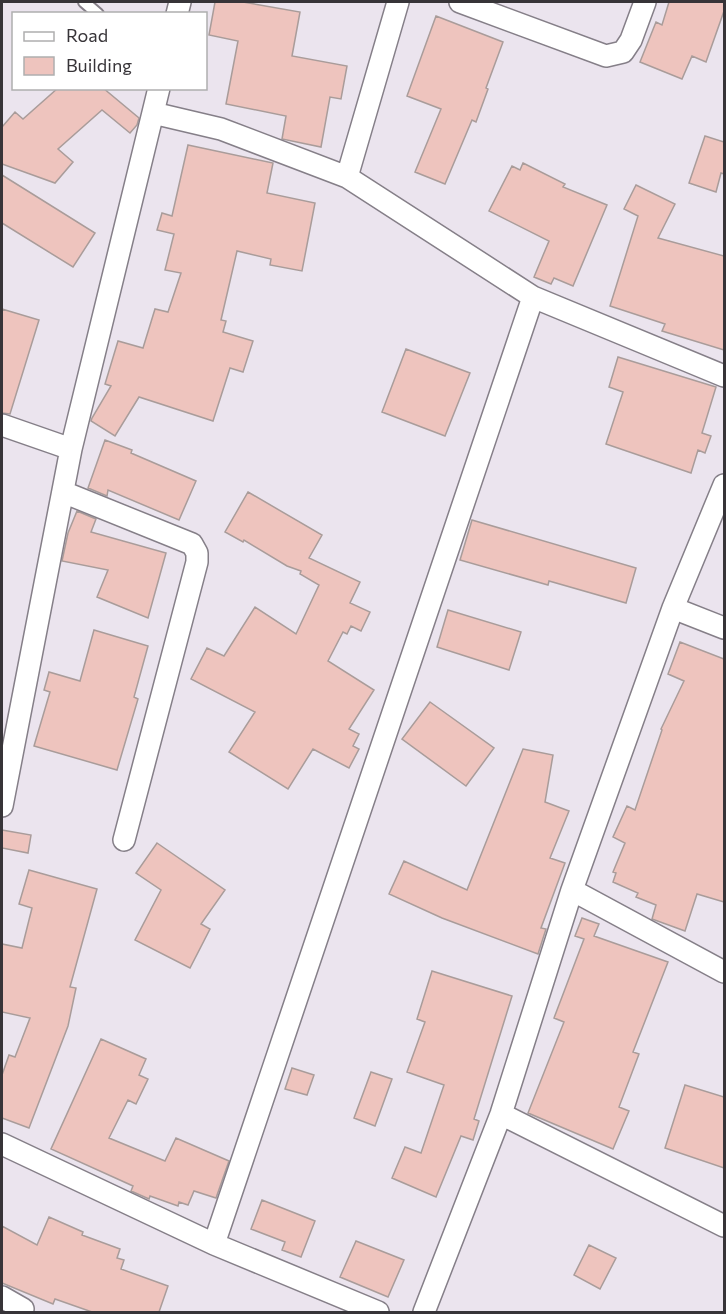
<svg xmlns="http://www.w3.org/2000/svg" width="726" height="1314" viewBox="0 0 726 1314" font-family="Commissioner,sans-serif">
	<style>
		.building { fill: #eec4be; stroke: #a99c9a; stroke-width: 1.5 }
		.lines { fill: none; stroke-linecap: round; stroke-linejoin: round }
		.lane-casing { stroke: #857f88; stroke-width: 14 }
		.street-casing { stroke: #857f88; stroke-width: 24 }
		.lane { stroke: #fff; stroke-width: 10 }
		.street { stroke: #fff; stroke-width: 21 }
	</style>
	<rect width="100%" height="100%" fill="#ebe4ee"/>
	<path class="building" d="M215,2H243L300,12L292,56L347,66L341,99L330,97L321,147L282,139L286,116L226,104L238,41L209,35Z
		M669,2H724V11L706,62L692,56L682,79L640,62L656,22L662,25Z
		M436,16L503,42L486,88L488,89L476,122L472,120L445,184L415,172L441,109L407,96Z
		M58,88H103L139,118L137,125L130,133L102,110L58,149L73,162L55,183L2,164V127L15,112L23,119Z
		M705,136L724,142V174L721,173L716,192L689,183Z
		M188,145L273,163L267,193L315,203L302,271L270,265L271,259L237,251L221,320L226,321L223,332L253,341L243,372L230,368L213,421L139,397L115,436L91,421L92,418L111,386L105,384L118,341L143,348L155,309L168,312L181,273L165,270L174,234L157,230L162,213L172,216Z
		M523,163L565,184L563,187L607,205L573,286L554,278L551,284L534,277L549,241L489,211L512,166L520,170Z
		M2,175L95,233L73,267L2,223Z
		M636,185L675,204L658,238L724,256V350L662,331L665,324L610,306L638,216L624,209Z
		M2,309L39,320L10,414L2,413Z
		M406,349L470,373L445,436L382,412Z
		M618,357L716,387L702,433L711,436L705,453L698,450L691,473L606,444L623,392L609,387Z
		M105,440L132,450L131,453L196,481L179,520L108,490L107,496L88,488Z
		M248,492L322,535L309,558L360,582L350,603L370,612L361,631L351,626L347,634L343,632L328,661L374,690L349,729L359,734L353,746L359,749L349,768L313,749L288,789L229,752L255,712L191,679L207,648L224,656L255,607L296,634L319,585L300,574L301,571L287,566L244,540L243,542L225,532Z
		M77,511L96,519L91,532L166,553L148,618L97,597L108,570L62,561L68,533Z
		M472,520L636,568L626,603L549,581L548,585L460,560Z
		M448,610L521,632L509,670L437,647Z
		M94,630L148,646L134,697L138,699L117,770L34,746L50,692L44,690L49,672L80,681Z
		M680,642L724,659V902L697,894L685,931L652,919L656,905L636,897L638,893L613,882L616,873L613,872L625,843L613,837L627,806L635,810L662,730L661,729L684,681L668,674Z
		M430,702L494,748L466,786L402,739Z
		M523,749L553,755L545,802L569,811L550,858L565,863L541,928L546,929L538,954L442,918L389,894L404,861L467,890Z
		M2,830L31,835L28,853L2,848Z
		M157,843L225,890L201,924L210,929L190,968L135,940L161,890L136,873Z
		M29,870L97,889L70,987L76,988L68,1026L29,1128L2,1118V1075L9,1055L15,1057L30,1018L2,1012V944L22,948L32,908L19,904Z
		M582,918L599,924L594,936L668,962L633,1052L639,1054L619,1107L629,1111L613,1149L528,1113L564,1022L554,1018L584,939L575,936Z
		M432,971L512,996L474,1119L479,1121L473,1140L461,1136L436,1197L392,1178L405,1147L421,1153L444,1085L407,1072L425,1022L417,1019Z
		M101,1039L146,1059L139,1075L148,1079L136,1104L128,1100L109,1138L165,1161L176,1138L229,1161L216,1198L194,1191L188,1205L179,1202L178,1206L150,1196L149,1199L131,1191L133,1186L51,1149Z
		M292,1068L314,1075L307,1095L285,1089Z
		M371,1072L392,1079L375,1126L354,1118Z
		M685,1085L724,1097V1168L665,1148Z
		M262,1200L315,1221L301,1257L282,1250L285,1242L251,1229Z
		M49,1217L83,1232L82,1235L120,1249L117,1258L124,1260L121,1269L168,1286L159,1312H92L55,1299L53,1304L2,1283V1226L37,1245Z
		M356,1241L404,1260L388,1297L340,1277Z
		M589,1245L616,1258L600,1289L574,1275Z"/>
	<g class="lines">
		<g class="lane-casing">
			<path id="lane" d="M84,2L98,14"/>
		</g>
		<g class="street-casing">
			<path id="street" d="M460,2L606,56L623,52L631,40L645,2
				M177,14L180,2
				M153,113L221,129L347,177L533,297L724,376
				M347,177L398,2
				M2,425L71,449
				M63,492L192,544L197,553V562L124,840
				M673,608L724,628
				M2,806L71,449L159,88
				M572,890L724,972
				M501,1114L724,1226
				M2,1144L214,1244L378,1312
				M214,1244L533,297
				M2,1297L23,1309
				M424,1312L501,1114L572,890L673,608L724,485"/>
		</g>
		<use href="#lane" class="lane"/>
		<use href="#street" class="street"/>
	</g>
	<rect width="726" height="1314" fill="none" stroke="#373438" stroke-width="6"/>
	<rect x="12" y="12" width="195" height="78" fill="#ffffff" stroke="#afaeaf" stroke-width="1.5"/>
	<rect x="24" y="32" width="30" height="9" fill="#ffffff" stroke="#afaeaf" stroke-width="1.5"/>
	<text x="66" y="42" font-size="18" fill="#373438">Road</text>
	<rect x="24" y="57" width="30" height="18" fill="#eec4be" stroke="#afaeaf" stroke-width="1.5"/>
	<text x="66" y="72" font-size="18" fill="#373438">Building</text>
</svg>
